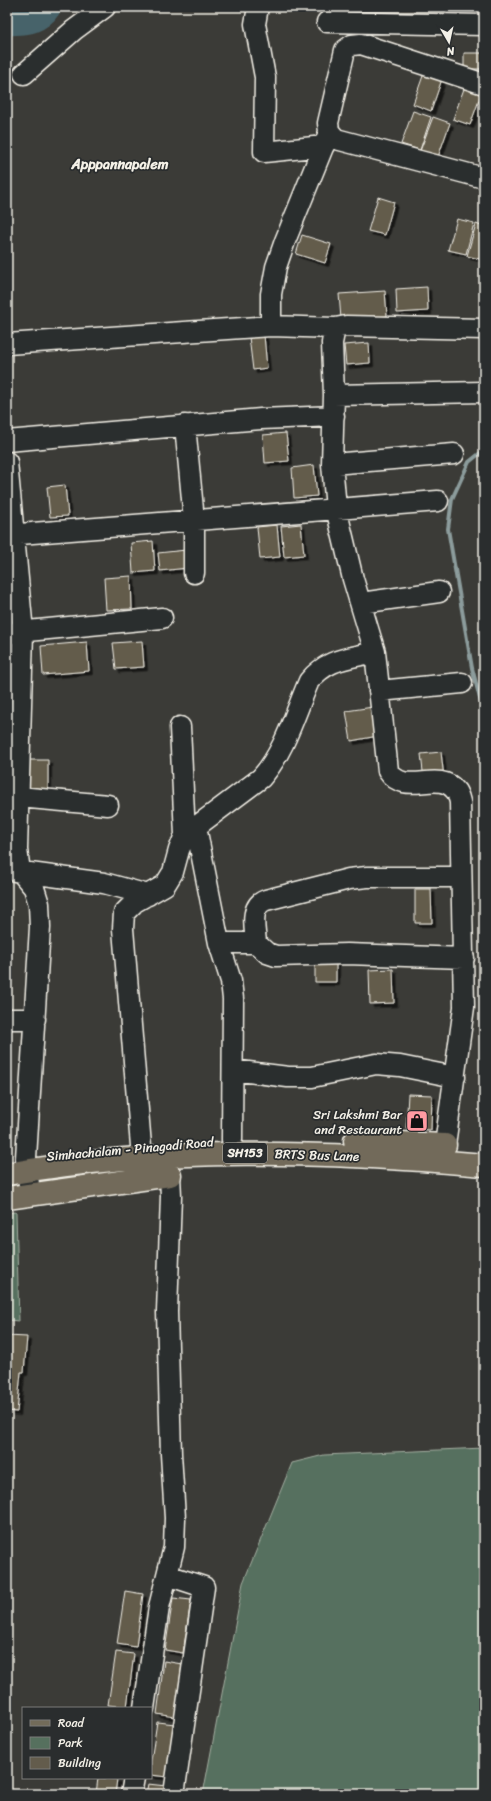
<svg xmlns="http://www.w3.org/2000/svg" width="491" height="1801" viewBox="0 0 491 1801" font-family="Sriracha,sans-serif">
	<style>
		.green { fill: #56705e; stroke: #a5b0a3 }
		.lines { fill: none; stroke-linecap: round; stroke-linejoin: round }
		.stream { stroke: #8c9c9c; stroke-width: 4 }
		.river { stroke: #46636a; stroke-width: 25 }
		.building { fill: #635c4c; stroke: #f4f1e8; filter: url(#shadow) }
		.minor-casing { stroke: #f4f1e8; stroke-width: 23 }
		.major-casing { stroke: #f4f1e8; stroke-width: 25 }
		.minor { stroke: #2a2d2e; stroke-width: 20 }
		.major { stroke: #726b5a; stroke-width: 22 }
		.labels { text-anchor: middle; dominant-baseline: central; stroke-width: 3.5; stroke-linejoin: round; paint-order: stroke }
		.shield { fill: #2a2d2e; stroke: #b7b6b0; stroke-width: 1 }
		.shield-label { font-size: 12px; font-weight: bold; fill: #f4f1e8 }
		.poi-label { font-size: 13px; fill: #f4f1e8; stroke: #2a2d2e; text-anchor: end }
		.street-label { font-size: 13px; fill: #f4f1e8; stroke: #2a2d2e }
		.neighbourhood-label { font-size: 14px; font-weight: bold; fill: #f4f1e8; stroke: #2a2d2e }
	</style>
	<defs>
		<filter id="shadow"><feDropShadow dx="3.5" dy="3.5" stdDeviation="0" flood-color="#0009"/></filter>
	</defs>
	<rect width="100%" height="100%" fill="#3b3b37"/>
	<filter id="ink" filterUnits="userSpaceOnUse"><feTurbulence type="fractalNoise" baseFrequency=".025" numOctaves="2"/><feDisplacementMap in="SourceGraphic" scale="8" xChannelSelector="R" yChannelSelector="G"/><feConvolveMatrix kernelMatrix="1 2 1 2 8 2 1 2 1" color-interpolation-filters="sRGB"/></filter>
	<g filter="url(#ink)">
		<path class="green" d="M16,1212L19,1321L7,1320V1213Z
			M484,1448V1794H203L243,1583L292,1463L324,1455Z"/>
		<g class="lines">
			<path class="stream" d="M40,7L43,16
				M484,450L469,462L452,499L448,529L472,668L484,714"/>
			<path class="river" d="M7,23C25,22 38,23 49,7"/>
		</g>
		<path class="building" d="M464,53H484V69H464Z
			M424,73L442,79L431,111L413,104Z
			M465,86L482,92L470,125L453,119Z
			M413,111L431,117L420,150L401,144Z
			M433,117L450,123L438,157L420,151Z
			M378,197L394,202L385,235L368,231Z
			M457,219L474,223L466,254L448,250Z
			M476,224L484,227V260L467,256Z
			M302,235L331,244L325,263L296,254Z
			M427,287L428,311L397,313L396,289Z
			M385,291L387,316L341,319L339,294Z
			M264,335L267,368L253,370L249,337Z
			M369,343L370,363L346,365L344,345Z
			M286,433L289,461L265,463L263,435Z
			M314,465L317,496L294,498L292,468Z
			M65,485L68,516L50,517L47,487Z
			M301,524L304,555L284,557L281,526Z
			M277,525L280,557L260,559L257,527Z
			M153,541L155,571L133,573L131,543Z
			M186,550L188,568L160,571L158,553Z
			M131,576L132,609L106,610L104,578Z
			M142,641L144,667L116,669L113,643Z
			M87,642L89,671L43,675L41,646Z
			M373,707L378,736L351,741L346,711Z
			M7,731L15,732L13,760H7Z
			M441,752L444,778L424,780L421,754Z
			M30,760H48V789H29Z
			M415,889H431L432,923H415Z
			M336,956V982H315V957Z
			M393,969L394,1003L370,1004L369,970Z
			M408,1094L432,1095L431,1130L406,1129Z
			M7,1336L27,1337L24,1372H21L17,1412L7,1411Z
			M125,1591L143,1594L136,1647L117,1644Z
			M173,1598L191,1600L183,1653L165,1650Z
			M116,1652L134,1654L127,1707L108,1705Z
			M164,1661L182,1664L175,1717L157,1714Z
			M157,1722L175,1724L167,1777L151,1775V1761Z
			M98,1778L117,1779L115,1794H96Z
			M148,1784L166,1786L165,1794H146Z"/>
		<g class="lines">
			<g class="minor-casing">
				<path id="minor" d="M258,7L255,24L265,77L264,152L324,146
					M327,22L484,25
					M24,74L74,30L105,7
					M484,84L361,44L352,45L345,50L328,123L329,131L336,139L484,178
					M271,326V294L276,267L285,241L328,135
					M7,344L271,326L335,328
					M334,395L484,392
					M185,425L194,520V573
					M7,441L261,419L334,416
					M7,462L23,632L17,850L20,871L34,888L39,904L40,927L26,1158L30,1194
					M332,464L454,454
					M7,535L438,501
					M361,603L439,592
					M7,633L162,618
					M379,691L462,683
					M180,727L185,835
					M7,796L108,805
					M196,827L219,943L231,981L233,999L232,1140
					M15,871L104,883L148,895
					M219,943H256L267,953L276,956L347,954L464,958
					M256,943C255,928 249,906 266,900L349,879L367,877H460
					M7,1019H35
					M233,1070L288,1077H312L376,1064L400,1066L455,1077
					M445,1145L464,1007L460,802C459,798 458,793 455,790C438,769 405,797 388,771L375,652L353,579L336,508L332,464L334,395L332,343L335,328L346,326L484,329
					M141,1146L123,929L124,913L135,902L165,885L173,872L179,850L185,835L261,778C285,751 295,713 309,681C328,658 347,659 375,652
					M167,1575L204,1587L174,1794
					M144,1708L159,1607L174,1547L175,1518L171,1454L167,1312L171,1196L170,1175
					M131,1794L134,1778"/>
			</g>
			<g class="major-casing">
				<path id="major" d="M355,1141L445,1145
					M7,1174C165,1146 325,1151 484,1165
					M7,1198L170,1175"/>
			</g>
			<use href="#minor" class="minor"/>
			<use href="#major" class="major"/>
		</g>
	</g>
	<defs>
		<g id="shop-square" transform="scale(1.15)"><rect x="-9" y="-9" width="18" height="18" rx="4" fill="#ff9aa2" stroke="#2a2d2e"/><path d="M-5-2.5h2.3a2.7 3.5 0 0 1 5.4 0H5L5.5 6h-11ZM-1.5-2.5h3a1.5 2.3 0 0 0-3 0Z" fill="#111"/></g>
	</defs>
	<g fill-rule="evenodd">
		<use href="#shop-square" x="417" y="1121"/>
	</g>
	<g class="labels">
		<rect class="shield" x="223" y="1143" width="44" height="20" rx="3"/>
		<g class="shield-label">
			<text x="245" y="1153">SH153</text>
		</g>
		<g class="poi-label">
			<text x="402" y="1114">Sri Lakshmi Bar<tspan x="402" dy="15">and Restaurant</tspan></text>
		</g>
		<g class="street-label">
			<text transform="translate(130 1149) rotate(-5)">Simhachalam - Pinagadi Road</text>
			<text transform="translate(317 1155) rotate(2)">BRTS Bus Lane</text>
		</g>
		<g class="neighbourhood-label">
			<text x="120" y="164">Apppannapalem</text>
		</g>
	</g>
	<rect width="491" height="1801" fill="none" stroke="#2a2d2e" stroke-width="24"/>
	<rect x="12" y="12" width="467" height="1777" fill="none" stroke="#f4f1e8" stroke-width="1.5" filter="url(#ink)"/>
	<rect x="22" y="1707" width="130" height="72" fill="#2a2d2e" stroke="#7b7b78"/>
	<rect x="30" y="1720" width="20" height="6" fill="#726b5a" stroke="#7b7b78"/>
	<text x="58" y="1727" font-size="12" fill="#f4f1e8">Road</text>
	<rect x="30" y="1737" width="20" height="12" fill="#56705e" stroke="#7b7b78"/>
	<text x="58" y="1747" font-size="12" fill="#f4f1e8">Park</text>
	<rect x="30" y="1757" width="20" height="12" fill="#635c4c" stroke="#7b7b78"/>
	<text x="58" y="1767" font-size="12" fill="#f4f1e8">Building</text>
	<g transform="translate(449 42) rotate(171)" stroke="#2a2d2e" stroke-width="3" paint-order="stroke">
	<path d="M0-3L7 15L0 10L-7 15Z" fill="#f4f1e8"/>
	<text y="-6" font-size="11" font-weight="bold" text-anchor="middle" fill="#f4f1e8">N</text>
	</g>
</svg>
